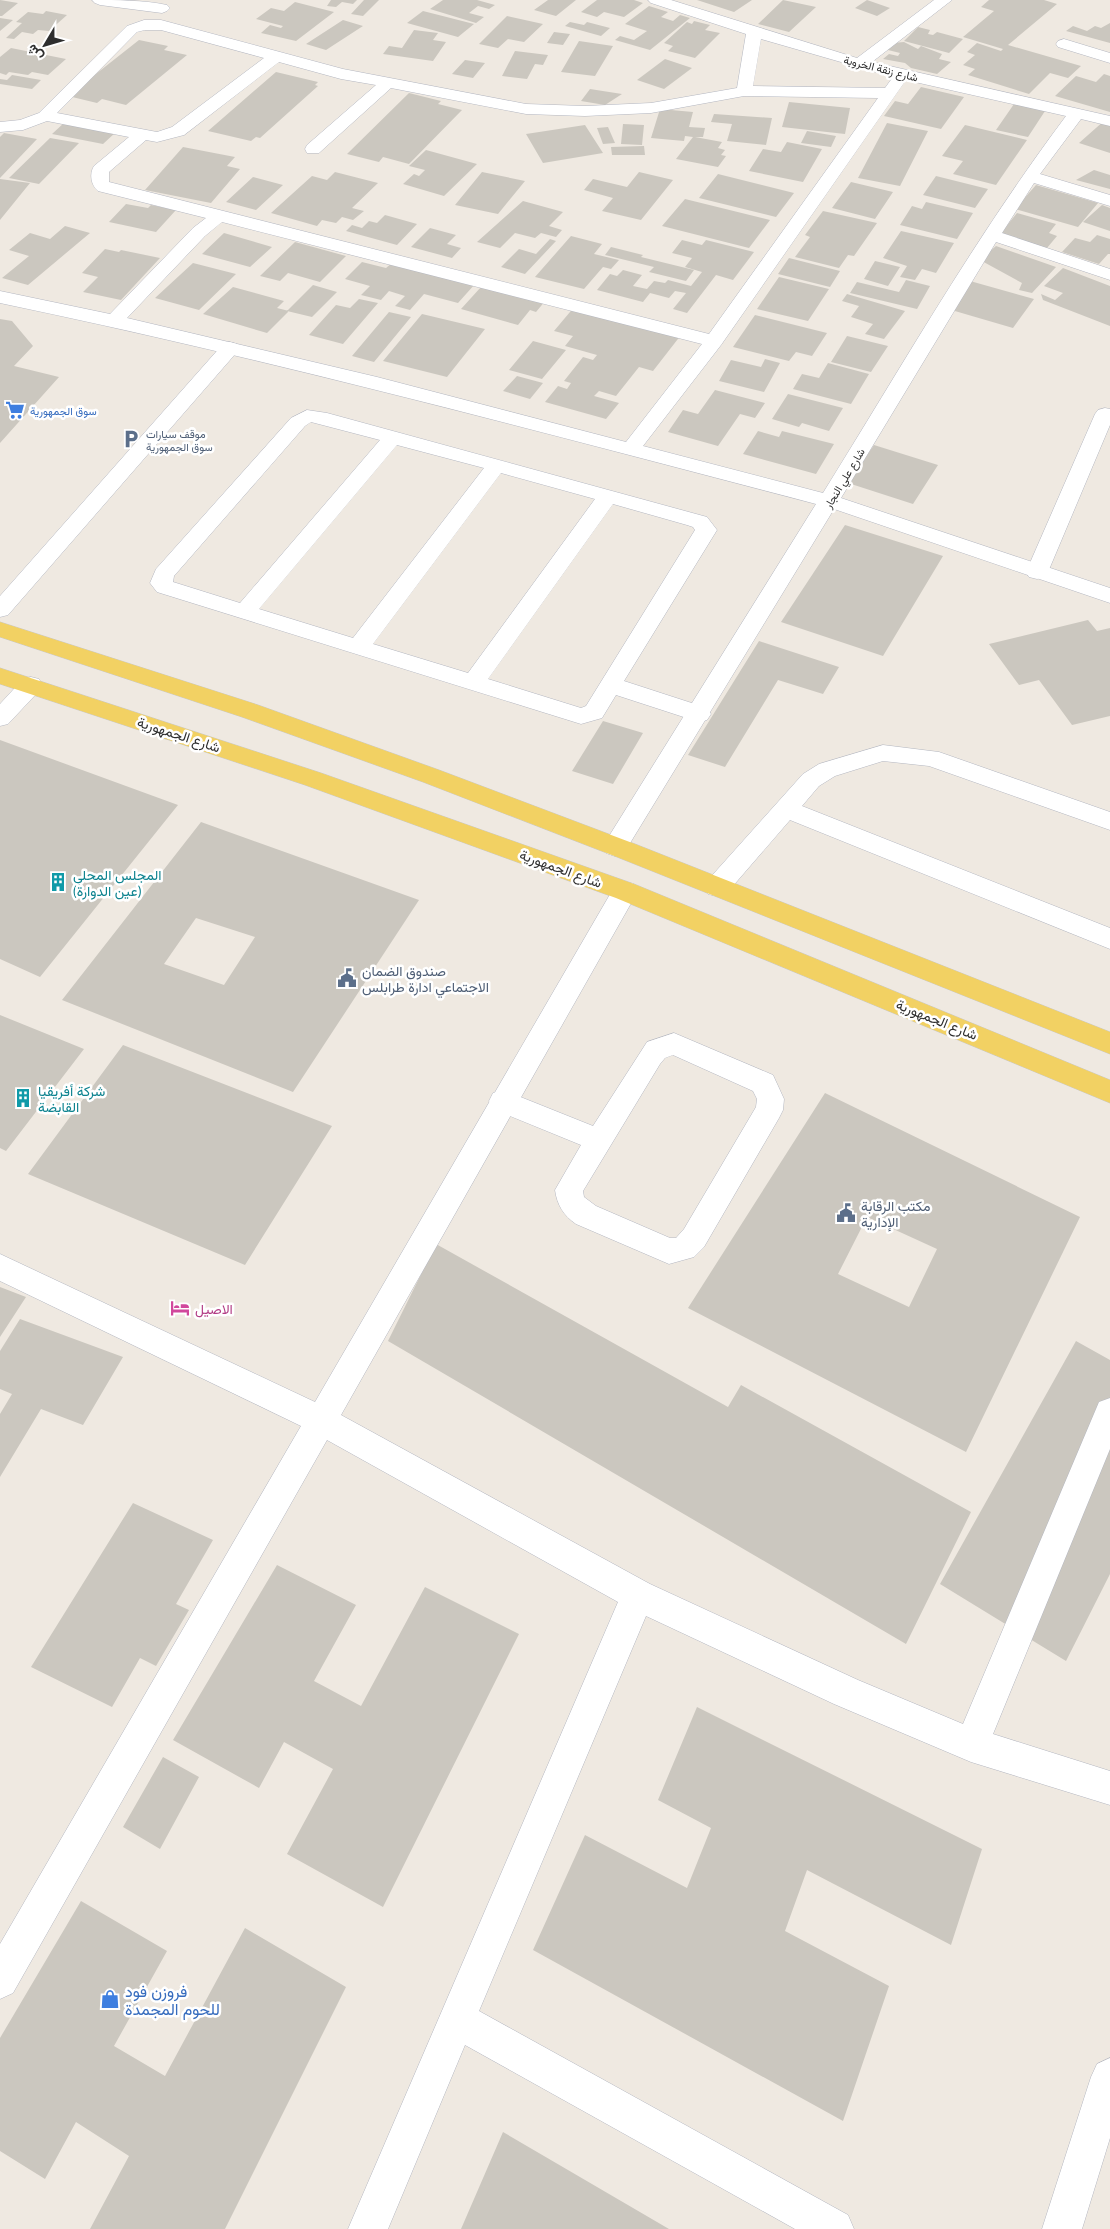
<svg xmlns="http://www.w3.org/2000/svg" width="1110" height="2229" viewBox="0 0 1110 2229" font-family="Lato,Vazirmatn,sans-serif">
	<style>
		.building { fill: #cbc7bf; fill-rule: evenodd }
		.lines { fill: none; stroke-linecap: round; stroke-linejoin: round }
		.lane-casing { stroke: #b4b7c1; stroke-width: 1 }
		.street-casing { stroke: #b4b7c1; stroke-width: 1 }
		.primary-casing { stroke: #c9c9c9; stroke-width: 1 }
		.lane { fill: #fff; fill-rule: evenodd }
		.street { fill: #fff; fill-rule: evenodd }
		.primary { fill: #f2d163; fill-rule: evenodd }
		.labels { text-anchor: middle; dominant-baseline: central; stroke-width: 5; stroke-linejoin: round; paint-order: stroke }
		.far-street-label { font-size: 11px; fill: #2e2e2e; stroke: #fff }
		.far-shop-label { font-size: 11px; fill: #366cbe; stroke: #fff; text-anchor: start }
		.far-service-label { font-size: 11px; fill: #4e5e75; stroke: #fff; text-anchor: start }
		.street-label { font-size: 14px; fill: #2e2e2e; stroke: #fff }
		.culture-label { font-size: 14px; fill: #0d838f; stroke: #fff; text-anchor: start }
		.service-label { font-size: 14px; fill: #4e5e75; stroke: #fff; text-anchor: start }
		.hotel-label { font-size: 14px; fill: #b23c85; stroke: #fff; text-anchor: start }
		.near-shop-label { font-size: 16px; fill: #366cbe; stroke: #fff; text-anchor: start }
	</style>
	<rect width="100%" height="100%" fill="#efe9e1"/>
	<path class="building" d="M0,0L18,3L2,16H0Z
		M331,0H357L353,4L342,2L336,7L327,6Z
		M364,0H379L363,16L351,14Z
		M443,0H477L495,5L489,9L478,6L469,13L484,17L476,23L430,9Z
		M548,0H576L556,16L534,10Z
		M597,0H634L643,3L624,17L604,12L597,17L581,12Z
		M697,0H752L734,12Z
		M783,0L816,7L789,32L758,24Z
		M867,0L890,8L877,16L855,8Z
		M989,0H1044L1057,4L1008,45L1081,66L1068,78L1050,73L1029,94L968,75L975,69L963,65L975,55L967,52L977,43L1001,51L1003,49L963,37L994,11L981,7Z
		M295,2L334,12L296,41L261,33L270,25L281,28L283,26L256,19L271,8L284,11Z
		M649,6L668,12L661,17L673,21L680,15L690,18L650,50L615,40L620,36L634,40L647,31L625,24Z
		M46,11L67,15L49,31L38,30L33,34L22,32L14,39L6,38L22,23L16,22L28,12L43,14Z
		M423,11L474,24L458,37L407,23Z
		M507,16L543,24L524,42L508,39L498,48L479,44Z
		M0,18L13,20L0,31Z
		M343,20L363,26L326,50L306,44Z
		M694,21L710,25L705,30L720,33L695,58L668,51L673,46L664,43L687,22L692,24Z
		M570,22L584,25L587,22L610,28L601,36L565,26Z
		M1110,23V43L1066,31L1073,26L1087,31L1095,26L1101,28Z
		M918,27L930,30L928,34L933,35L937,32L963,39L949,53L904,41Z
		M414,30L438,33L433,40L446,42L433,61L383,54L389,46L402,48Z
		M554,32L570,34L563,45L547,43Z
		M139,40L168,46L164,50L187,55L126,105L102,99L97,103L68,96Z
		M579,41L613,46L595,76L561,72Z
		M904,42L918,49L921,46L942,54L939,59L951,62L937,74L911,68L905,63L883,59L889,54L898,56L900,53L884,49L893,43Z
		M11,48L66,59L48,75L32,72L28,75L9,72L6,75L0,73V57Z
		M515,51L548,55L543,65L535,64L527,79L502,76Z
		M665,59L692,68L664,89L637,80Z
		M465,60L485,63L473,78L452,74Z
		M276,72L318,82L315,85L318,86L260,138L256,137L251,141L208,131Z
		M1104,74L1110,76V112L1055,96L1076,76L1096,82Z
		M12,75L41,80L32,89L0,84V79L7,80Z
		M921,87L964,97L941,129L884,116L895,101L908,104Z
		M590,89L622,94L605,105L581,101Z
		M409,93L441,101L438,104L462,110L409,164L383,157L379,162L347,154Z
		M789,102L850,108L845,134L782,127Z
		M1014,104L1045,111L1028,137L996,130Z
		M660,109L693,112L689,127L705,128L703,137H695L722,142L718,148L725,150L721,155L726,156L718,167L676,159L693,137L685,136L684,141L651,138Z
		M714,114L772,118L766,145L727,141L732,124L711,122Z
		M1105,120L1110,122V153L1079,143Z
		M65,122L116,132L103,144L52,134Z
		M887,123L928,131L900,186L858,178Z
		M623,124L644,125L642,145L621,144Z
		M585,125L603,153L543,163L526,134Z
		M965,125L1027,140L996,185L953,174L963,161L942,156Z
		M608,127L615,143L603,144L597,128Z
		M807,131L836,136L831,147L801,143Z
		M4,133L37,139L0,178V137Z
		M50,138L79,143L39,184L9,178Z
		M787,142L822,149L803,182L749,171L763,149L781,152Z
		M644,146L645,155H612L611,147Z
		M183,147L235,157L227,166L240,169L211,203L145,190Z
		M426,150L477,164L444,196L403,184L414,174L419,176L425,170L409,166Z
		M1094,170L1110,175V189L1076,180Z
		M335,172L378,183L352,208L364,211L353,220L342,217L336,223L322,220L317,226L271,213L312,176L327,180Z
		M482,172L525,181L498,214L455,205Z
		M639,172L673,180L641,220L602,211L613,198L584,190L593,179L627,187Z
		M718,174L794,193L776,217L699,198Z
		M936,176L988,189L975,208L923,195Z
		M253,177L283,185L256,210L226,202Z
		M0,179L30,183L0,220Z
		M851,182L893,192L875,219L832,208Z
		M1036,185L1098,203L1078,227L1015,209Z
		M685,199L770,220L749,248L662,226Z
		M523,201L563,212L549,226L562,230L556,237L541,233L535,238L515,233L500,248L477,242Z
		M926,202L973,213L957,239L900,225L912,206L922,209Z
		M126,204L148,208L151,205L176,210L156,232L109,222Z
		M1102,205L1110,208V231L1083,222Z
		M823,211L877,223L854,256L848,255L839,268L795,257L810,237L805,235Z
		M1017,213L1056,224L1049,233L1057,236L1047,248L1000,234Z
		M385,215L417,224L397,245L346,231L352,225L362,228L369,221L377,223Z
		M65,226L90,233L28,285L2,278L29,256L9,250L30,233L50,239Z
		M430,228L456,235L447,244L461,248L452,258L411,247Z
		M901,231L954,243L936,273L922,269L915,280L900,277L907,266L883,258Z
		M224,233L272,247L250,267L202,254Z
		M1097,235L1110,239V254H1108L1099,264L1062,252L1075,238L1090,242Z
		M571,236L602,244L594,254L619,260L611,269L603,267L584,289L535,277Z
		M550,239L556,241L525,274L501,267L519,249L536,254Z
		M682,240L702,245L706,240L754,252L733,280L716,275L687,313L673,309L686,293L675,291L669,298L650,293L643,302L597,290L610,274L617,276L623,270L642,275L633,286L647,289L654,281L665,283L668,280L691,286L702,272L685,267L692,258L672,253Z
		M295,242L346,256L320,282L288,273L280,281L260,276Z
		M996,246L1056,267L1032,293L1019,290L1022,283L980,260Z
		M611,247L643,255L641,257L694,270L686,281L649,272L654,267L605,255Z
		M105,249L119,252L121,250L160,258L121,300L83,292L98,277L82,273Z
		M789,258L840,271L830,287L778,274Z
		M875,261L900,267L888,286L864,279Z
		M362,262L386,268L393,262L475,284L458,303L424,294L410,310L395,306L405,296L389,291L381,300L361,295L370,286L345,279Z
		M193,263L236,274L199,310L155,298Z
		M1063,268L1110,286V326L1043,300L1041,294L1055,300L1063,293L1044,286Z
		M779,277L829,289L808,321L757,309Z
		M906,280L930,286L917,309L850,293L857,282L899,292Z
		M970,281L1034,299L1013,328L948,309Z
		M313,285L337,292L312,317L287,311Z
		M233,287L284,301L277,308L289,311L267,333L203,314Z
		M481,287L546,300L536,312L530,310L518,325L461,309Z
		M847,294L905,311L884,339L865,334L873,324L851,317L859,306L842,301Z
		M359,299L378,303L343,344L309,335L336,305L350,308Z
		M575,306L681,335L653,371L639,367L616,396L599,391L594,396L619,403L606,419L545,402L558,386L567,389L571,383L564,381L583,357L593,360L597,355L565,346L573,336L554,331Z
		M389,312L411,317L374,362L352,356Z
		M422,314L485,329L447,377L383,361Z
		M755,315L827,333L812,356L796,352L789,361L733,347Z
		M0,319L12,321L33,346L14,366L59,377L0,443Z
		M847,336L888,346L871,372L831,362Z
		M533,341L566,350L542,379L509,370Z
		M765,359L780,363L764,392L719,381L731,360L761,367Z
		M828,363L869,374L851,404L793,389L802,374L819,378Z
		M517,376L543,383L530,399L503,391Z
		M715,390L765,403L755,418L740,414L718,446L668,432L683,410L698,414Z
		M788,394L843,408L829,431L802,423L799,427L772,419Z
		M758,431L779,437L782,431L834,444L816,474L743,454Z
		M874,445L938,465L913,504L848,483Z
		M845,525L943,556L883,656L781,622Z
		M1088,620L1097,631L1110,628V716L1072,725L1039,680L1019,685L989,644Z
		M759,641L839,667L823,694L778,680L725,767L688,755Z
		M603,721L643,733L613,784L572,771Z
		M0,740L178,805L40,977L0,959Z
		M201,822L419,900L293,1092L62,1000ZM196,918L255,937L224,985L164,964Z
		M0,1015L84,1049L6,1151L0,1148Z
		M123,1045L332,1126L245,1265L28,1174Z
		M825,1093L1080,1217L966,1452L688,1308ZM867,1217L937,1249L909,1307L838,1274Z
		M436,1244L728,1407L741,1385L971,1512L906,1644L388,1341Z
		M0,1287L26,1297L0,1337Z
		M20,1319L123,1357L83,1425L41,1409L0,1477V1414L12,1394L0,1389V1351Z
		M1076,1341L1110,1360V1574L1066,1661L940,1584Z
		M133,1503L213,1540L176,1604L189,1610L156,1666L140,1658L112,1707L31,1667Z
		M277,1565L356,1605L314,1681L361,1706L425,1587L519,1634L383,1907L287,1854L333,1769L284,1742L259,1788L173,1740Z
		M697,1707L982,1849L951,1945L807,1870L785,1931L889,1986L843,2121L533,1950L585,1835L687,1888L711,1828L658,1800Z
		M163,1757L199,1777L160,1849L123,1827Z
		M81,1901L167,1951L114,2046L165,2076L245,1928L346,1987L225,2229H90L129,2156L76,2122L45,2179L0,2151V2038Z
		M503,2132L669,2229H461Z"/>
	<g class="lines">
		<g class="lane-casing">
			<path id="lane" d="M1064,39L1110,53V63L1058,47L1056,44L1058,41Z
				M230,342L237,344L240,348L237,352L8,615L0,617V596L223,344Z
				M1105,408L1110,409V425L1048,572L1045,577L1037,579L1029,577L1026,572L1095,414L1098,410Z
				M307,410L327,413L707,517L717,530L624,681L707,708L711,714L707,720L699,722L616,695L602,718L581,724L157,592L150,583L156,569L291,418ZM311,422L380,440L240,603L173,582L174,576L305,426ZM397,445L484,468L353,638L259,609ZM501,473L595,499L468,673L373,644ZM613,504L687,525L693,527L695,530L586,706L581,708L488,679Z
				M883,745L939,752L1110,812V830L929,766L883,761L835,776L819,786L802,806L1110,928V949L790,820L726,894L717,896L708,894L705,887L708,880L803,774L819,764Z
				M674,1033L773,1075L784,1099L783,1110L779,1118L704,1247L694,1257L669,1264L576,1224C564,1216 557,1205 555,1190L581,1145L493,1109L489,1101L493,1093L503,1090L593,1126L647,1042ZM673,1055L753,1091L757,1099L756,1107L684,1229L676,1238H670L596,1206L584,1197L583,1191L660,1064L665,1058Z"/>
		</g>
		<g class="street-casing">
			<path id="street" d="M92,0C117,0 143,0 167,5L170,8L167,11L162,13L100,5L95,3Z
				M648,0H671L857,58L934,0H952L872,62L1110,116V126L1081,119L1040,174L1110,195V206L1034,183L1002,233L1110,269V280L996,242L841,498L1110,588V603L834,509L624,853L615,856L606,853L603,847L606,841L816,504C545,433 274,360 0,303V291L110,314L193,228L206,218L98,191C91,185 89,174 94,166L129,137L47,121L23,130L0,132V122L20,120L39,113L127,26L144,20H161L343,69L526,104L585,106L651,103L737,88L746,34L651,3ZM145,30H161L264,58L172,127L157,132L57,113L137,32ZM761,39L893,77L885,88L753,86ZM279,62L341,79L376,85L307,145L305,149L307,153H319L391,88L526,114L585,116L651,113L744,96L878,98L709,334L109,182V172L146,140L157,142L184,135ZM906,80L1066,116C976,236 902,366 823,493L643,446L721,345ZM222,222L702,344L626,442L377,377L127,318L205,236Z
				M31,677L39,679L42,685L39,691L8,724L0,726V704L23,679Z
				M625,882L634,884L638,891L341,1415L650,1584L858,1680L963,1724L1099,1402L1110,1398V1449L993,1734L1110,1771V1805L971,1762L834,1704L646,1616L479,2011L848,2215L854,2229H795L465,2045L388,2229H348L618,1602L327,1440L13,1993L0,1999V1944L301,1426L0,1281V1254L315,1402L616,884Z
				M1110,2058V2138L1082,2229H1042L1091,2077L1097,2064Z"/>
		</g>
		<g class="primary-casing">
			<path id="primary" d="M0,622L258,705L439,770L635,844L1110,1032V1054L617,857L423,782L242,717L0,637Z
				M0,668L321,773L634,884L1110,1080V1103L616,898L305,785L0,684Z"/>
		</g>
		<use href="#lane" class="lane"/>
		<use href="#street" class="street"/>
		<use href="#primary" class="primary"/>
	</g>
	<defs>
		<g id="supermarket-bare" transform="scale(1.5)"><path d="M-6-5.5h2.5l.6 2H6L4.5 2H-2.5L-4.4-4H-6ZM-1.5 3.2a1.3 1.3 0 1 0 .1 0ZM3 3.2a1.3 1.3 0 1 0 .1 0Z" fill="#3f7fe0" stroke="#fff" stroke-width="2.5" paint-order="stroke"/></g>
		<g id="parking-bare" transform="scale(1.5)"><path d="M-3.5-5.5H1a3.5 3.5 0 0 1 0 7H-1V5.5H-3.5ZM-1-3.4V-.6H.8a1.4 1.4 0 0 0 0-2.8Z" fill="#5c6f8a" stroke="#fff" stroke-width="2.5" paint-order="stroke"/></g>
		<g id="building-bare" transform="scale(1.5)"><path d="M-4-6H4V6H1V3H-1V6H-4ZM-2.5-4.3h1.7v1.8h-1.7ZM.8-4.3h1.7v1.8H.8ZM-2.5-1h1.7V.8h-1.7ZM.8-1h1.7V.8H.8Z" fill="#0f9aa8" stroke="#fff" stroke-width="2.5" paint-order="stroke"/></g>
		<g id="civic-bare" transform="scale(1.5)"><path d="M-.6-6.5H3V-4.5H.6V-3L4-1V1h2V6H-6V1h2V-1L-.6-3ZM-1.2 2.5V6h2.4V2.5Z" fill="#5c6f8a" stroke="#fff" stroke-width="2.5" paint-order="stroke"/></g>
		<g id="hotel-bare" transform="scale(1.5)"><path d="M-6-4.5h1.5V1H6V5H4.5V3h-9V5H-6ZM-4 0a1.8 1.8 0 1 1 3.6 0ZM.5 0V-2.5h3Q6-2.5 6 0Z" fill="#d1479c" stroke="#fff" stroke-width="2.5" paint-order="stroke"/></g>
		<g id="shop-bare" transform="scale(1.5)"><path d="M-5-2.5h2.3a2.7 3.5 0 0 1 5.4 0H5L5.5 6h-11ZM-1.5-2.5h3a1.5 2.3 0 0 0-3 0Z" fill="#3f7fe0" stroke="#fff" stroke-width="2.5" paint-order="stroke"/></g>
	</defs>
	<g fill-rule="evenodd">
		<use href="#supermarket-bare" x="15" y="410"/>
		<use href="#parking-bare" x="131" y="439"/>
		<use href="#building-bare" x="58" y="882"/>
		<use href="#civic-bare" x="347" y="978"/>
		<use href="#building-bare" x="23" y="1098"/>
		<use href="#civic-bare" x="846" y="1213"/>
		<use href="#hotel-bare" x="180" y="1308"/>
		<use href="#shop-bare" x="110" y="1999"/>
	</g>
	<g class="labels">
		<g class="far-street-label">
			<text transform="translate(881 68) rotate(14)">شارع زنقة الخروبة</text>
			<text transform="translate(844 478) rotate(-59)">شارع علي النجار</text>
		</g>
		<g class="far-shop-label">
			<text x="30" y="410">سوق الجمهورية</text>
		</g>
		<g class="far-service-label">
			<text x="146" y="433">موقف سيارات<tspan x="146" dy="13">سوق الجمهورية</tspan></text>
		</g>
		<g class="street-label">
			<text transform="translate(179 734) rotate(18)">شارع الجمهورية</text>
			<text transform="translate(561 868) rotate(20)">شارع الجمهورية</text>
			<text transform="translate(937 1019) rotate(22)">شارع الجمهورية</text>
		</g>
		<g class="culture-label">
			<text x="73" y="874">المجلس المحلي<tspan x="73" dy="16">(عين الدوارة)</tspan></text>
			<text x="38" y="1090">شركة أفريقيا<tspan x="38" dy="16">القابضة</tspan></text>
		</g>
		<g class="service-label">
			<text x="362" y="970">صندوق الضمان<tspan x="362" dy="16">الاجتماعي ادارة طرابلس</tspan></text>
			<text x="861" y="1205">مكتب الرقابة<tspan x="861" dy="16">الإدارية</tspan></text>
		</g>
		<g class="hotel-label">
			<text x="195" y="1308">الاصيل</text>
		</g>
		<g class="near-shop-label">
			<text x="125" y="1990">فروزن فود<tspan x="125" dy="18">للحوم المجمدة</tspan></text>
		</g>
	</g>
	<g transform="translate(45 45) rotate(232)" stroke="#ffffff" stroke-width="4" paint-order="stroke">
	<path d="M0-4L9 19L0 12L-9 19Z" fill="#2e2e2e"/>
	<text y="-8" font-size="14" font-weight="bold" text-anchor="middle" fill="#2e2e2e">ش</text>
	</g>
</svg>
